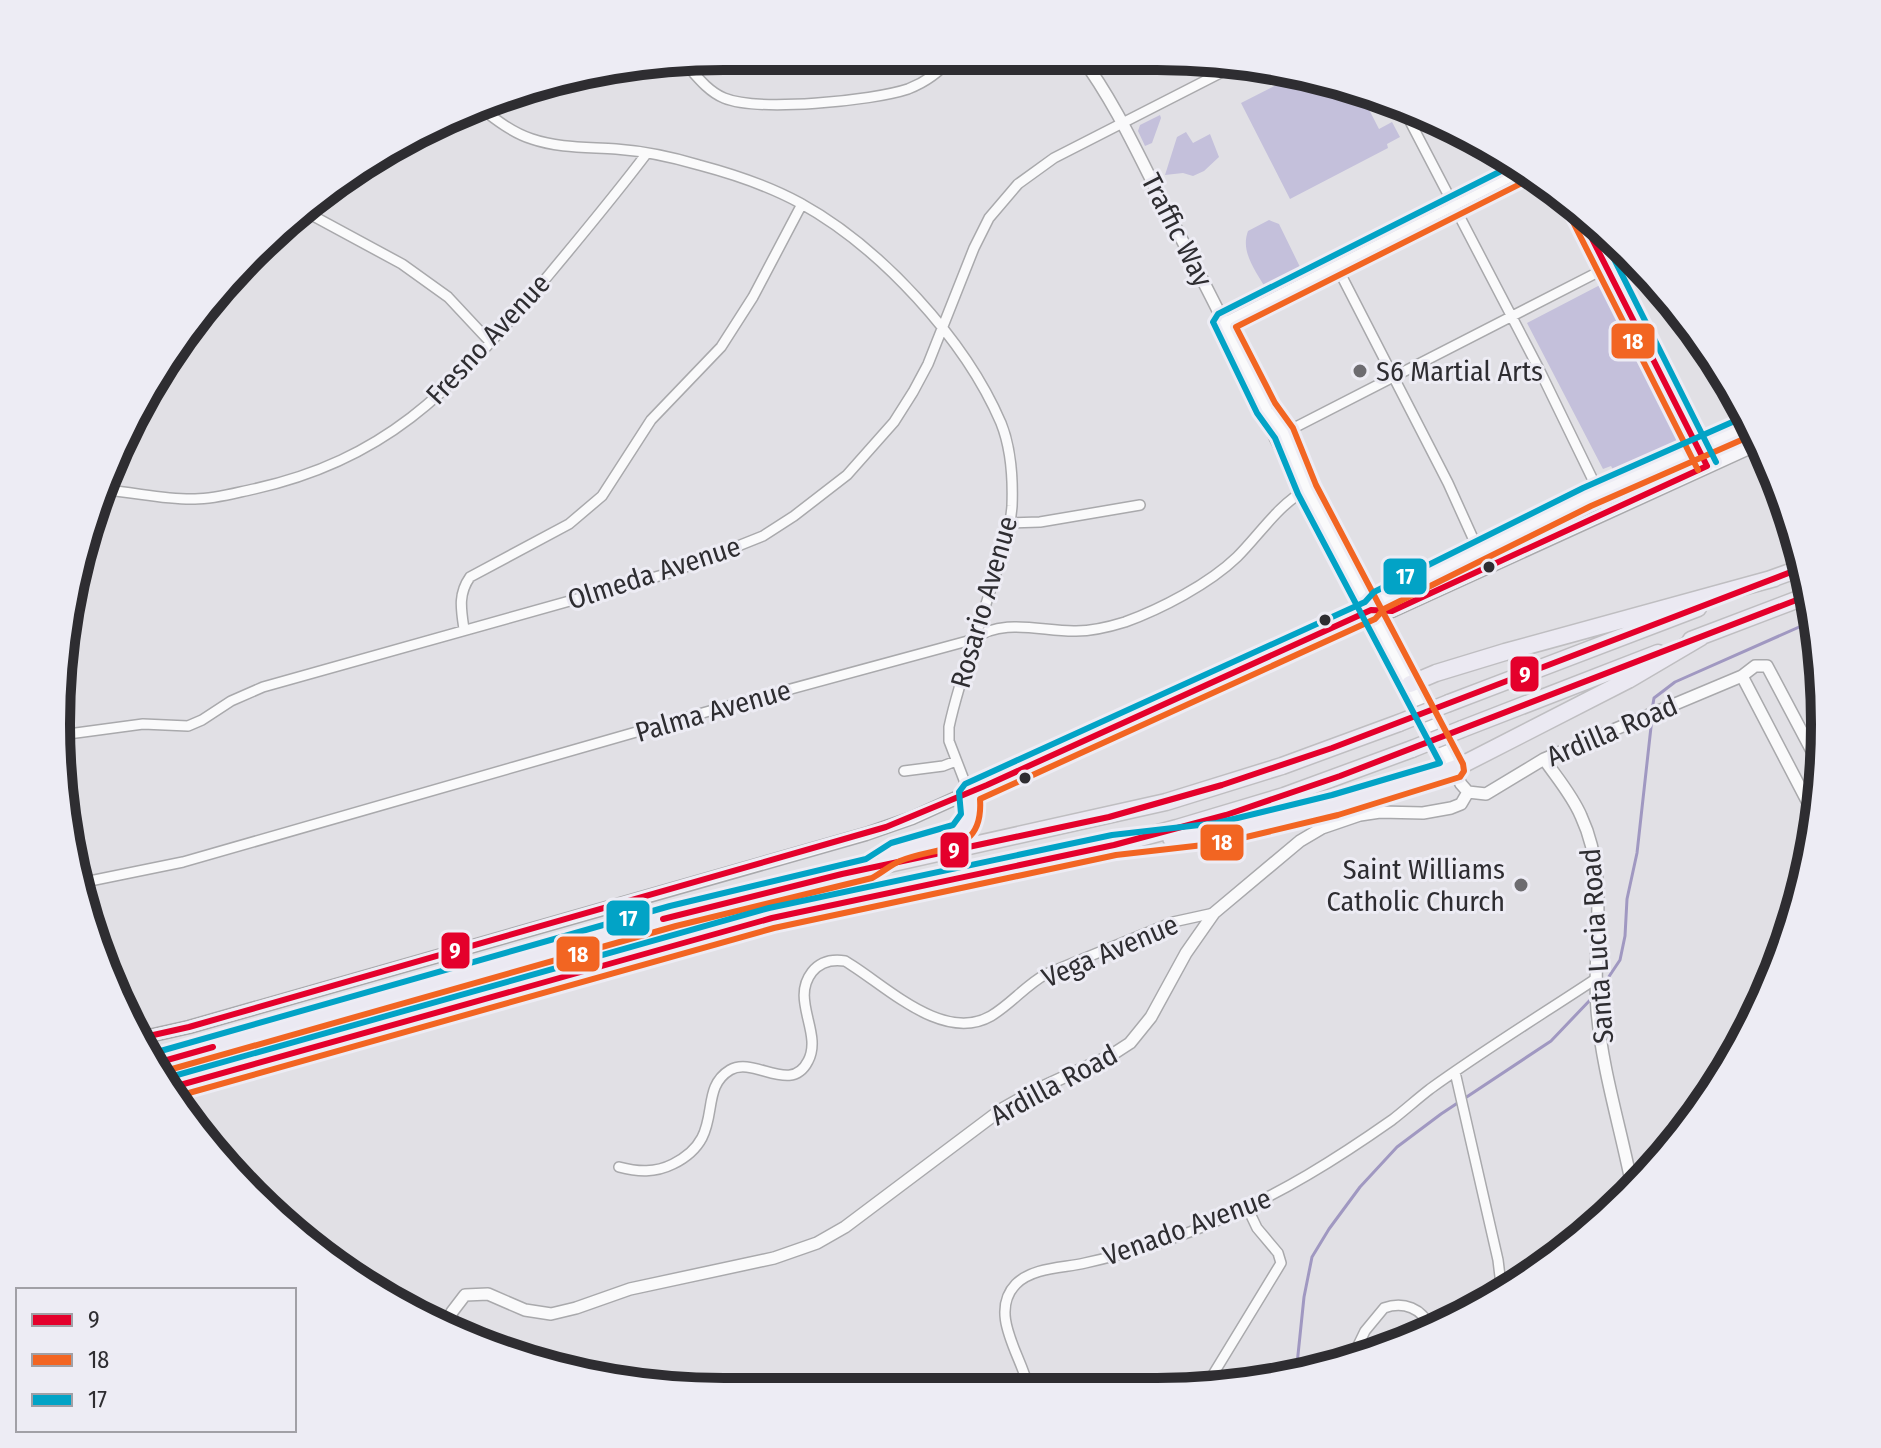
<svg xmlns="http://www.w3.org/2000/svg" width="1881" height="1448" viewBox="0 0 1881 1448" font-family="'Fira Sans Condensed',sans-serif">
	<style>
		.green { fill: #c4c0db }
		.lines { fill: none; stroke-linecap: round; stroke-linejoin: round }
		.stream { stroke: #a098c1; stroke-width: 3 }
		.minor-casing { stroke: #a9a9ac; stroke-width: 12 }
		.tertiary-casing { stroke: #a9a9ac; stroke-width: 14 }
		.secondary-casing { stroke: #a9a9ac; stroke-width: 15 }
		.motorway-casing { stroke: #bfbec1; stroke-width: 19 }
		.minor { stroke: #fafafb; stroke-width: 9 }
		.tertiary { stroke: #fafafb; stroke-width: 11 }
		.secondary { stroke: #f6f5f9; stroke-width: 12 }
		.motorway { stroke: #ebe9f2; stroke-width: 16 }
		.motorway-bridge-casing { stroke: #bfbec1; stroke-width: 19; stroke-linecap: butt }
		.motorway-bridge { stroke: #ebe9f2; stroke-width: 16 }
		.bus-1-casing { stroke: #edecf4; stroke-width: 12 }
		.bus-2-casing { stroke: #edecf4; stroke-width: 12 }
		.bus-3-casing { stroke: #edecf4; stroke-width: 12 }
		.bus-1 { stroke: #e4002b; stroke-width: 6 }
		.bus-2 { stroke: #f26522; stroke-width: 6 }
		.bus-3 { stroke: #02a3c6; stroke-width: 6 }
		.poi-dot { fill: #6d6c70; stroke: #edecf4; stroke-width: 3 }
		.bus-dot { fill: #2e2d31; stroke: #edecf4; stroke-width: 3 }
		.labels { text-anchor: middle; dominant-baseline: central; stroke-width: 6; stroke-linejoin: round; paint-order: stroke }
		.street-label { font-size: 28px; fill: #2e2d31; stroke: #edecf4 }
		.poi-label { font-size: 28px; fill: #2e2d31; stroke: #edecf4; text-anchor: start }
		.rim { fill: none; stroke: #2e2d31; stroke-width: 10 }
		.line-badge { stroke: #edecf4; stroke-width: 3 }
		.badge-label { font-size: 22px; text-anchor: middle; font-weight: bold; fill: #fff }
	</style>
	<rect width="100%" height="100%" fill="#e1e0e5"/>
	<path class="green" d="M1285,71L1330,79L1359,90L1379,129L1392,122L1400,137L1387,144L1388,148L1290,199L1241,103L1288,79Z
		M1160,115L1161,118L1152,143L1145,146L1138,131L1140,125Z
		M1186,132L1193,143L1210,134L1219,157L1204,171L1193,176L1183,173L1165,175L1177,137Z
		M1269,220L1279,224L1301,269L1266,289C1256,271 1240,252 1248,231Z
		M1600,285L1681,441L1616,475L1611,466L1603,469L1527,323Z"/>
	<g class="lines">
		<path class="stream" d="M1652,710L1654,698L1675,682L1815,620
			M1600,990L1620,960L1625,936L1627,899L1637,853L1652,718
			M1296,1374L1304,1297L1312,1257L1329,1229L1360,1187L1397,1147L1441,1114L1551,1041L1592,998"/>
		<g class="minor-casing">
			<path id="minor" d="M683,61C695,74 707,91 724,98C758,112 872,101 908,89C926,82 940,72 952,57
				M1402,106L1539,369L1608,511
				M481,108C496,120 513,133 532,139C558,148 588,147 616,149C643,151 672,157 699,165C733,174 769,186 800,203C880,247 965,339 1001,423C1011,448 1013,479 1012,506C1010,533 1000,562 991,588C977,634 959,680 949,727V741L969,793
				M1577,208L1707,466
				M304,211L402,264L448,297L491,343
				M1337,267L1448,483L1486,567
				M1223,323L1525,170
				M1284,433L1608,267
				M104,490C135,492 164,500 195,499C215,499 235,493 254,489C385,460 449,392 532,295C571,248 610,202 647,153
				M1009,523L1040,522L1140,505
				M464,629C461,609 458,594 470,577L569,524L602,496L651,420L721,347L753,297L802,204
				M61,735L143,724L188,726L202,720L231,701L263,687L673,572L763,536L794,516L847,475L894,422L913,392L928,364L974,248L989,218L1018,184L1054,158L1238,64
				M904,771L943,766L956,761
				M80,883L183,862L706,712L975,639C1001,617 1044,632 1076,631C1093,631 1109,627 1125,622C1161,609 1209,584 1237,557C1260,534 1278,505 1307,489
				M1455,1072L1498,1260L1502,1293
				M619,1167C638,1172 655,1173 673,1164C728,1137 695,1091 730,1070C754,1056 791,1095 808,1061C823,1033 790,1000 812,972C820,962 832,959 845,961C883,983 942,1044 991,1016C1011,1004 1026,985 1046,974L1173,922L1214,913
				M1350,1362L1365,1331L1384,1308C1403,1301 1423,1308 1430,1328
				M1028,1386C1021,1355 988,1313 1016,1284C1033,1267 1064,1268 1085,1263C1130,1253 1176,1239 1219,1220C1282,1193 1335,1160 1392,1120C1405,1110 1417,1099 1430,1089C1484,1050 1541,1015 1597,978
				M1206,1386L1281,1263L1278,1253L1257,1228L1247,1207"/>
		</g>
		<g class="tertiary-casing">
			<path id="tertiary" d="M1081,57C1114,101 1137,152 1162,201C1197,269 1233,338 1266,408C1266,425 1287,463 1300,474
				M1272,414L1284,433L1307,489L1461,784L1468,792
				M1742,676L1816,818
				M1544,759C1557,778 1572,795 1581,816C1610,878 1592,944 1597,1010C1602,1071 1622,1132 1633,1191
				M449,1331L452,1312L465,1295L488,1294L525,1310L551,1314L576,1308L630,1289L774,1258L817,1243L845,1227L1002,1109L1038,1089L1110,1056L1130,1043L1151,1017L1186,953L1214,913L1300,841L1322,828L1360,815L1380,812L1423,813L1451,808L1461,804L1468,792L1486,794L1544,759L1742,676L1755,666H1767L1821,768"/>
		</g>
		<g class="secondary-casing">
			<path id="secondary" d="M1371,610L1392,611L1760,443
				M140,1038L189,1027L866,834L912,818L1371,610L1378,601L1587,497L1751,425"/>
		</g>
		<g class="motorway-casing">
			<path id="motorway" d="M1768,580L1804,567
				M1691,640L1812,594
				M1410,684L1436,673L1505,652L1775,578
				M1449,703L1698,608
				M1462,729L1658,653
				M1171,838L1219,833L1294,815L1375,794L1454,769L1628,680L1701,637
				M886,857L895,852L959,834L971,817L969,793
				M153,1064L768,891L1166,802L1282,766L1399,723
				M166,1089L772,918L1114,845L1177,828L1284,796L1412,749"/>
		</g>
		<use href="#minor" class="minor"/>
		<use href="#tertiary" class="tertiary"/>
		<use href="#secondary" class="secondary"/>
		<use href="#motorway" class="motorway"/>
		<g class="motorway-bridge-casing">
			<path id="motorway-bridge" d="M1399,723L1449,703
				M1412,749L1462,729"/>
		</g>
		<use href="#motorway-bridge" class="motorway-bridge"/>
		<g class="bus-1-casing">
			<path id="bus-1" d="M663,919L842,874L1109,817L1222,785L1332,748L1804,567
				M140,1038L189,1027L886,827L987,785L1371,610L1392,611L1707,466L1577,209
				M153,1064L213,1047
				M166,1089L772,918L1114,845L1226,815L1340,776L1812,594"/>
		</g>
		<g class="bus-2-casing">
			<path id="bus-2" d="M1568,212L1698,470
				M158,1073L676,926L872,878C882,873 890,865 900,861C938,845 984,856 980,799L1375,619L1384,609L1591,506L1755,434
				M171,1098L774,928L1116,855L1221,843L1338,815L1460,777L1464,771L1463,764L1316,485L1293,428L1275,403L1236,327L1530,179"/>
		</g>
		<g class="bus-3-casing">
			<path id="bus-3" d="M1602,235L1716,462
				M150,1054L670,906L866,859L891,843L953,825L961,814L959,792L965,784L1365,602L1374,592L1583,488L1746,416
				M163,1079L769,908L1112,835L1217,823L1332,795L1440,763L1298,494L1275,438L1257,413L1213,322L1218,314L1515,164"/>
		</g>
		<use href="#bus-1" class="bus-1"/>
		<use href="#bus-2" class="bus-2"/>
		<use href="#bus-3" class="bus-3"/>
	</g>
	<g class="poi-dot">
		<circle cx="1360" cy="371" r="8"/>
		<circle cx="1521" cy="885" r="8"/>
	</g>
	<g class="bus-dot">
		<circle cx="1489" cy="567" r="7"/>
		<circle cx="1325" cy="620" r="7"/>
		<circle cx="1025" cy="778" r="7"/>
	</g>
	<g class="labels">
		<g class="street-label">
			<text transform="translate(1177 230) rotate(63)">Traffic Way</text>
			<text transform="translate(488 339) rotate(-47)">Fresno Avenue</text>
			<text transform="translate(654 573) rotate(-18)">Olmeda Avenue</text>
			<text transform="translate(984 602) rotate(-74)">Rosario Avenue</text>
			<text transform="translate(713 711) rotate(-16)">Palma Avenue</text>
			<text transform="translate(1612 731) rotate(-23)">Ardilla Road</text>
			<text transform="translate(1597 946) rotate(-94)">Santa Lucia Road</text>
			<text transform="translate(1110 951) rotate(-23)">Vega Avenue</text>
			<text transform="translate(1054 1085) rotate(-28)">Ardilla Road</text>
			<text transform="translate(1187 1227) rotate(-20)">Venado Avenue</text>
		</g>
		<g class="poi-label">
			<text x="1376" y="371">S6 Martial Arts</text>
			<text x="1505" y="869" text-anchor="end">Saint Williams<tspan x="1505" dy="32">Catholic Church</tspan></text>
		</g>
	</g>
	<path d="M0 0H1881V1448H0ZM724 70H1157A654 654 0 0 1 1811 724V724A654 654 0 0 1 1157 1378H724A654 654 0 0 1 70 724V724A654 654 0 0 1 724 70Z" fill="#edecf4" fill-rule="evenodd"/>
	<path class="rim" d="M724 70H1157A654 654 0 0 1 1811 724V724A654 654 0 0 1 1157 1378H724A654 654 0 0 1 70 724V724A654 654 0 0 1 724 70Z"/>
	<g class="line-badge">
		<rect x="1610" y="322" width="46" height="38" rx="8" fill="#f26522"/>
		<rect x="1382" y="557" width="46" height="39" rx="8" fill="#02a3c6"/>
		<rect x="1509" y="655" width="31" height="38" rx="8" fill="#e4002b"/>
		<rect x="1199" y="823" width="46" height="39" rx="8" fill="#f26522"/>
		<rect x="939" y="831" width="31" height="38" rx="8" fill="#e4002b"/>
		<rect x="605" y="899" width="46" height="38" rx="8" fill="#02a3c6"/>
		<rect x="440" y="931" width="31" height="39" rx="8" fill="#e4002b"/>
		<rect x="555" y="935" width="46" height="38" rx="8" fill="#f26522"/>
	</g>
	<g class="badge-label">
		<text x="1633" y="349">18</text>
		<text x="1405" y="584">17</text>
		<text x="1525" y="682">9</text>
		<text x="1222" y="850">18</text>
		<text x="954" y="858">9</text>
		<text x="628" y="926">17</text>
		<text x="455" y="958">9</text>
		<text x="578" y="962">18</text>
	</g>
	<rect x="16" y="1288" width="280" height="144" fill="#edecf4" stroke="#a1a0a6" stroke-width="2"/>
	<rect x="32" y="1314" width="40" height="12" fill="#e4002b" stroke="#a1a0a6" stroke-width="2"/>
	<text x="88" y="1328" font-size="24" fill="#2e2d31">9</text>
	<rect x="32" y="1354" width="40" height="12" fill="#f26522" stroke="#a1a0a6" stroke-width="2"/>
	<text x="88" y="1368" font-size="24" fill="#2e2d31">18</text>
	<rect x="32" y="1394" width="40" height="12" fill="#02a3c6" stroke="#a1a0a6" stroke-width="2"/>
	<text x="88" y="1408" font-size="24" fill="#2e2d31">17</text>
</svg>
